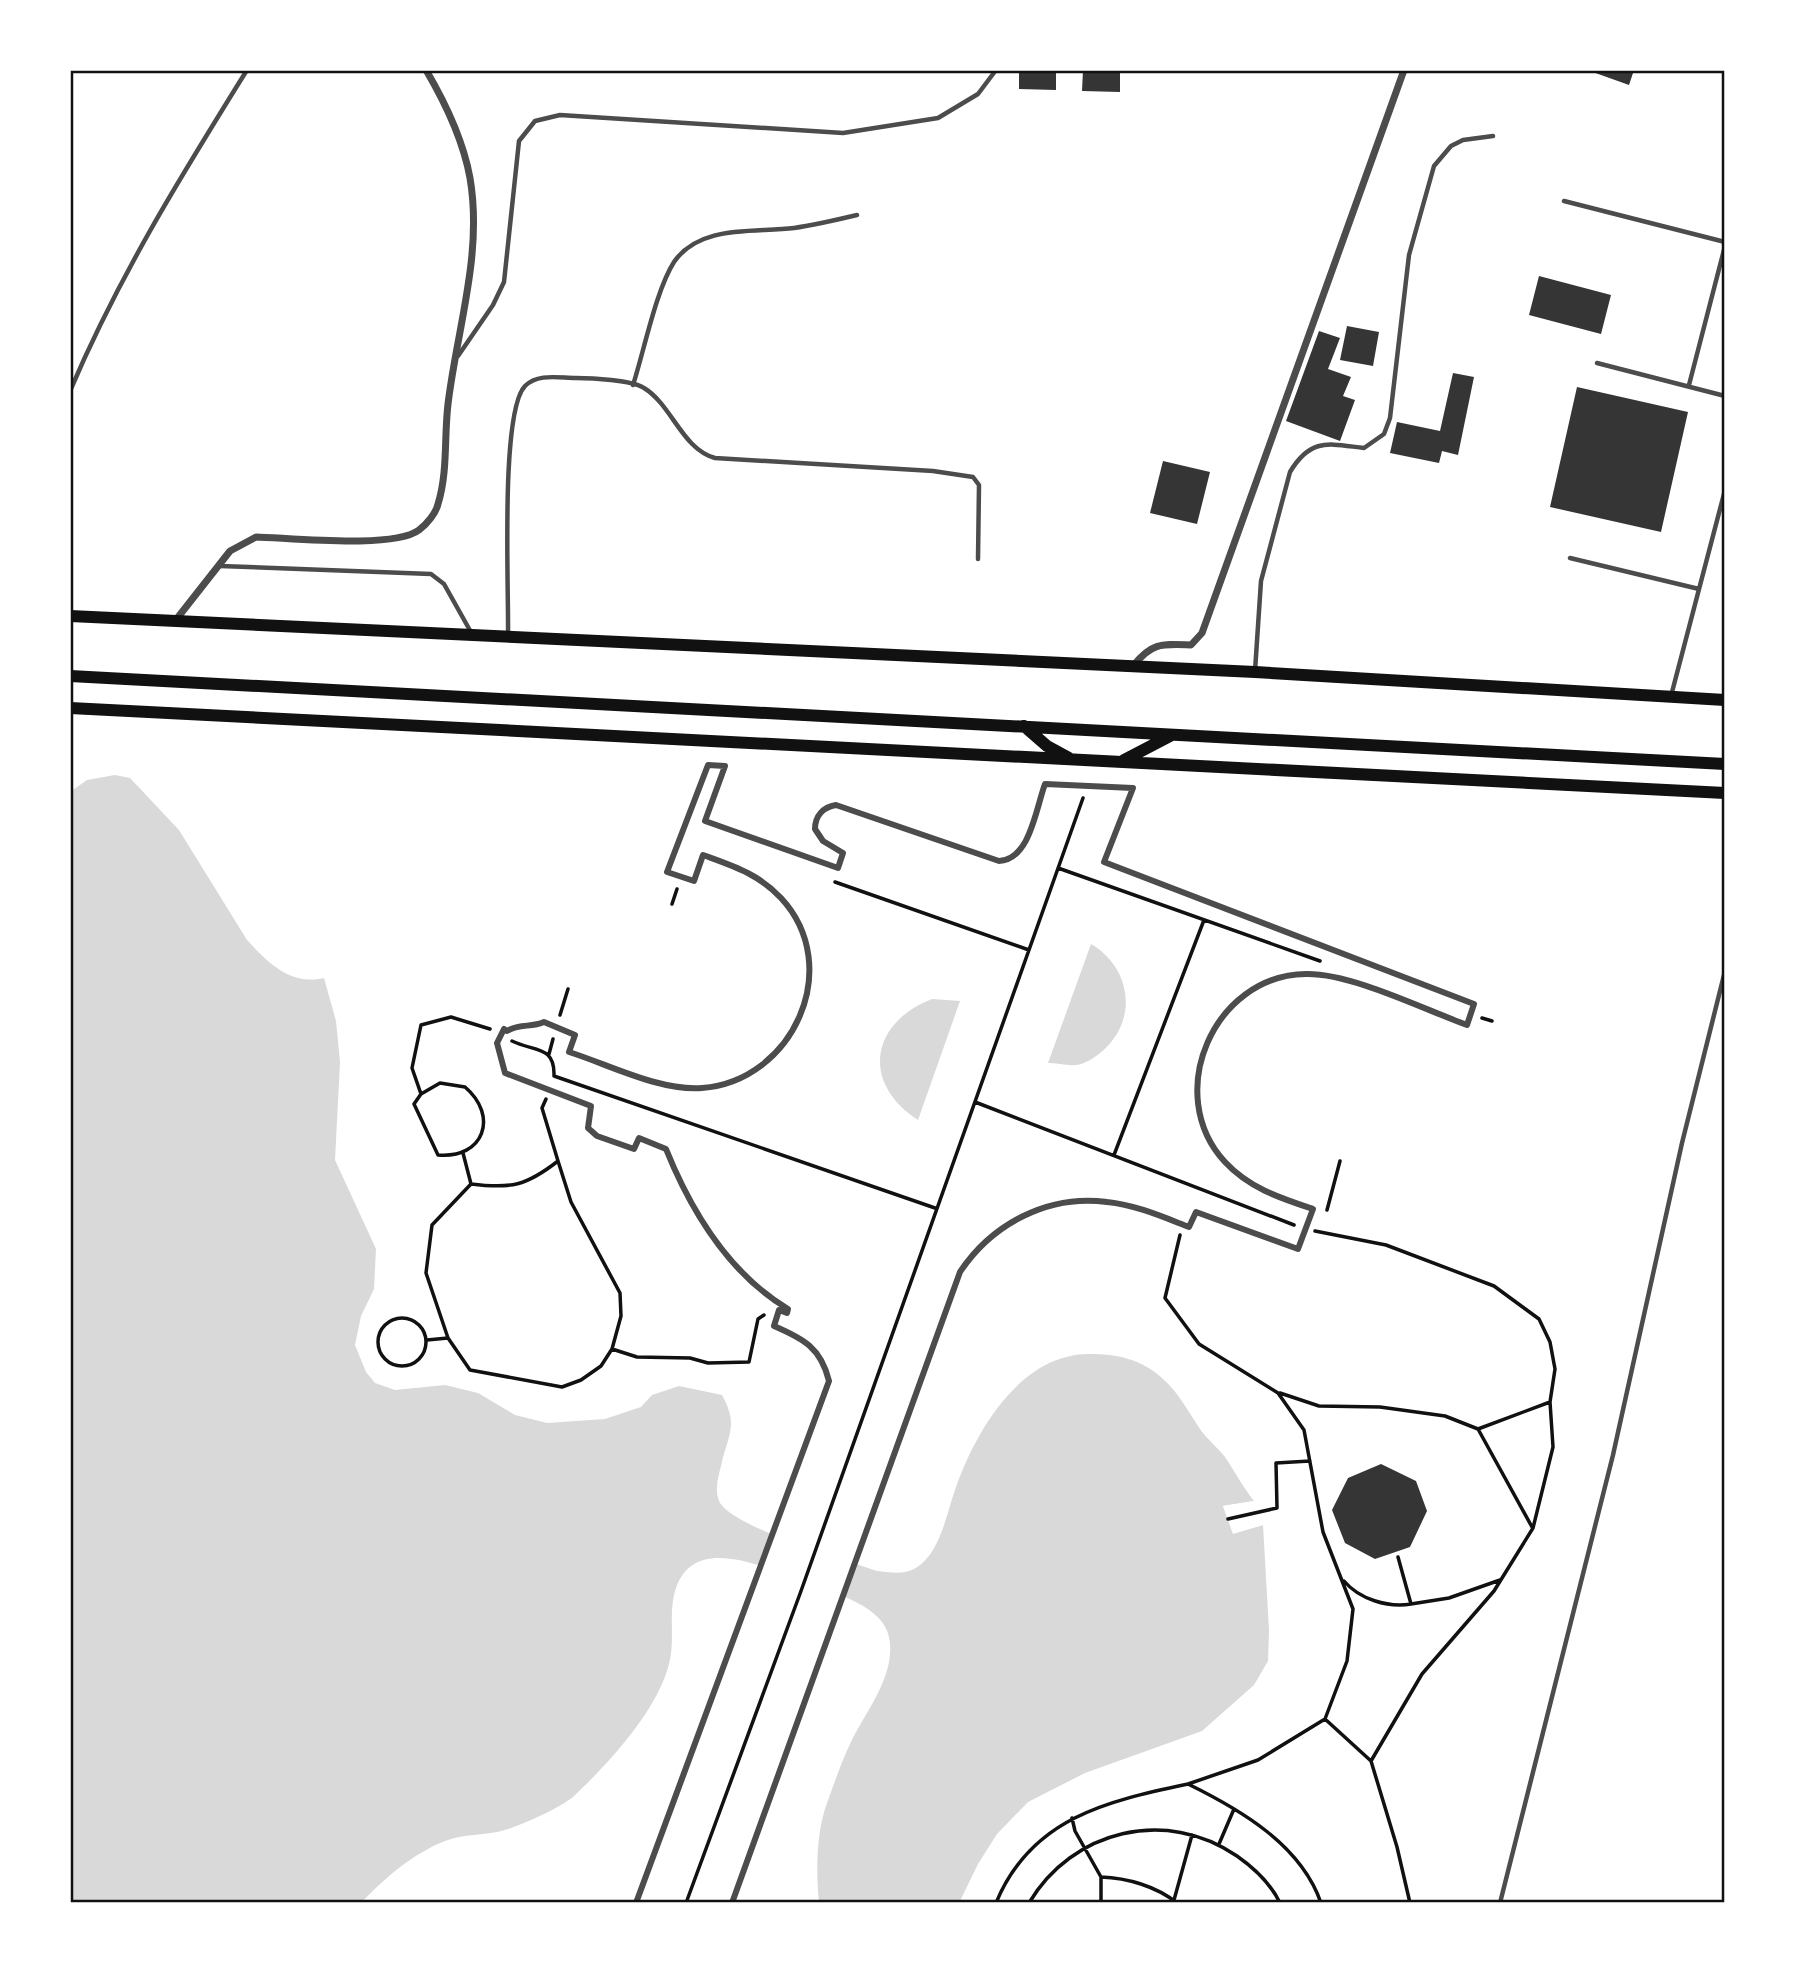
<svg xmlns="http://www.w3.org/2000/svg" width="1795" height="1973" viewBox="0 0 1795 1973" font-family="Barlow,sans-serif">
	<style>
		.water { fill: #d9d9d9 }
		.pier { fill: #fff }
		.building { fill: #353535 }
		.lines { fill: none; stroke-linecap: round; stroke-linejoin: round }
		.path { stroke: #111; stroke-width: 3.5 }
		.service { stroke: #4c4c4c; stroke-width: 4.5 }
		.pedestrian { stroke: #4c4c4c; stroke-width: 6 }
		.minor { stroke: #4c4c4c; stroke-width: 7 }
		.primary { stroke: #111; stroke-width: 12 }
		.neatline { fill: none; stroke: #111; stroke-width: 2.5 }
	</style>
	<rect width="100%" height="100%" fill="#fff"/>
	<path class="water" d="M115,775L130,778L179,830L247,940C268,963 291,986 324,978L336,1021L340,1062L335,1160L376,1249L374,1289L361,1316L355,1345L366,1372L375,1383L395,1390L445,1385L478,1393L515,1415L547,1423L605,1419L641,1407L652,1395L679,1386L722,1395C739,1426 728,1434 721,1466C718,1477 714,1492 720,1503C737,1529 844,1559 877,1571C889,1572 903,1575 914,1569C940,1555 946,1515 955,1490C975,1432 1020,1354 1089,1354C1117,1354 1141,1359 1162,1378C1179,1393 1188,1411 1200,1429C1207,1439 1217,1447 1225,1457C1235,1472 1243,1487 1254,1501L1223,1506L1233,1533L1263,1525L1269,1630L1268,1661L1254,1685L1202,1731L1085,1773L1028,1802L997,1834L978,1864L959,1903H819C816,1872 816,1833 827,1803C834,1784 841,1763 850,1744C865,1712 897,1675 889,1637C883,1607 838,1594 813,1585C771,1571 690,1527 674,1595C669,1617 675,1642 669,1664C657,1711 609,1763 574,1796C562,1807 524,1824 508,1829C488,1836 465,1833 445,1841C412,1854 385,1878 361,1903H70V792L87,780Z
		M1091,944C1132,968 1139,1022 1100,1053C1094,1058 1085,1064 1076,1065C1067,1066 1057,1063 1048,1063Z
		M932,999L960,1001L918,1120C861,1083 870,1023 932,999Z"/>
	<path class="pier" d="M1254,1501L1255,1505L1227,1508L1235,1529L1262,1522L1263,1525L1233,1534L1223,1506Z
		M776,1531L857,1560L843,1600L761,1571Z"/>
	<path class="building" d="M1019,70H1056V90L1019,89Z
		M1083,70H1120V92L1082,91Z
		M1587,70H1634L1629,85Z
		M1539,276L1611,295L1601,334L1529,315Z
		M1347,326L1379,332L1373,366L1340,360Z
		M1319,331L1340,338L1328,369L1351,377L1343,396L1355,400L1340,441L1286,421Z
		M1453,373L1474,377L1458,455L1442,451L1439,463L1390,453L1397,422L1440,431Z
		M1577,387L1688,412L1661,532L1550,507Z
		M1163,461L1210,472L1197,524L1150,513Z
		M1381,1464L1416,1481L1427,1511L1410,1547L1375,1559L1345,1543L1332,1510L1348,1478Z"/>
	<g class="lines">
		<path class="path" d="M1058,868L1320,961
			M835,882L1029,950
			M672,904L677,889
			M560,1015L568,989
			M1482,1018L1492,1021
			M512,1041C534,1052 555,1045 554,1076
			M549,1054L553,1039
			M554,1076L935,1208
			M440,1083L465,1087C499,1116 484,1159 438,1155L414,1104L421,1094Z
			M421,1094L412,1068L421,1025L451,1017L490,1029
			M546,1099L542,1108L558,1161
			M975,1102L1294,1225
			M463,1153L471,1184
			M1114,1155L1204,920
			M558,1161L571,1202L620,1293L621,1316L612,1349L601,1366L581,1380L562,1387L470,1370L448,1338L426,1273L432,1225L471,1184C511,1189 526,1186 558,1161Z
			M1327,1210L1340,1161
			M1315,1231L1386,1245L1494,1286L1539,1319L1550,1342L1555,1369L1550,1402L1553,1447L1533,1528L1494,1591L1422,1674L1371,1761
			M1180,1235L1165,1298L1199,1344L1278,1393L1304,1430L1323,1532L1353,1609L1347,1661L1325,1719
			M378 1342a24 24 0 1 1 48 0a24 24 0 1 1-48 0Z
			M427,1340L448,1338
			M612,1349L637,1357L690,1358L708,1363L749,1362L758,1319L764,1315
			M1280,1393L1319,1406L1380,1407L1445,1416L1478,1429L1532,1527
			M1478,1429L1550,1402
			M1228,1519L1277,1508L1276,1463L1310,1461
			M1344,1581C1359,1599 1388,1608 1411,1604L1398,1557
			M1411,1604L1449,1598L1500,1580
			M1188,1784L1258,1760L1325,1719L1371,1761L1397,1847L1410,1903
			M1072,1818L1075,1831L1101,1877V1903
			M1219,1844L1234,1809
			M1101,1877C1127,1878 1156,1886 1177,1903
			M1174,1900L1192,1835
			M686,1903L801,1591L1083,798
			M996,1903C1031,1818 1107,1801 1188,1784C1241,1810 1301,1845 1321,1903
			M1029,1903C1072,1830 1166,1807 1237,1856C1254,1868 1271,1884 1280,1903"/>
		<path class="service" d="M1564,201L1725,242
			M458,356L493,305L504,282L519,141L535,121L560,115L843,133L938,118L978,94L996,70
			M1597,363L1725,396
			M633,385C644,351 656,290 674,262C700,224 755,233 794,228C815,225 836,220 857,215
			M1689,385L1725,246
			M70,391C119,276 181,176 247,70
			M1570,558L1699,589
			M220,566L431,574L444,584L472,634
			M508,635C509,592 500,412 525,386C538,373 559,378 576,378C591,378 632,380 644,388C672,405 682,449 715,458L933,471L973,477L979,485L978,559
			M1255,671L1261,581L1290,472C1311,437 1329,444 1364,448L1384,434L1390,418L1409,255L1434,166L1451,146L1463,140L1493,136
			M1671,696L1725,490
			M1500,1903L1613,1455L1682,1143L1725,971"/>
		<path class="pedestrian" d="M636,1903L829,1381C821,1348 804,1339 774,1326L779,1310L787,1313L788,1309C728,1273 691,1211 666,1149L639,1138L634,1149L597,1136L588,1128L591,1106L505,1073L497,1043L504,1029L507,1031C520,1023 531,1028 544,1022L575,1035L569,1052C610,1065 659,1091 702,1088C793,1081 845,967 781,898C759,874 733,866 703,855L694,881L667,872L708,765L725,766L705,821L838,868L843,853L823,841L815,829C815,816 823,807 836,805L999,861C1030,860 1036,808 1045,784L1133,788L1104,862L1474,1004L1467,1025C1423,1009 1351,973 1306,974C1214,975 1162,1094 1225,1162C1249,1188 1280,1198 1313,1209L1298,1249L1196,1212L1189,1227C1163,1217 1136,1205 1107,1202C1048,1194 992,1224 960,1272L732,1903"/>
		<path class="minor" d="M175,621L230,551L256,537C291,538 394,549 419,530C427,524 436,513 438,504C448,472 444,437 448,404C457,329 483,254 470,178C463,139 446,104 426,70
			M1133,666C1152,642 1162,644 1191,645L1202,633L1404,70"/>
		<path class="primary" d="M70,616L1255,672L1725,700
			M70,676L1725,764
			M70,708L1725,793
			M1024,726L1047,746L1069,758
			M1124,760L1172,735"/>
	</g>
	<rect width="1795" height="1973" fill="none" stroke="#ffffff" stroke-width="144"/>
	<rect x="72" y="72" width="1651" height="1829" class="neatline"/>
</svg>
